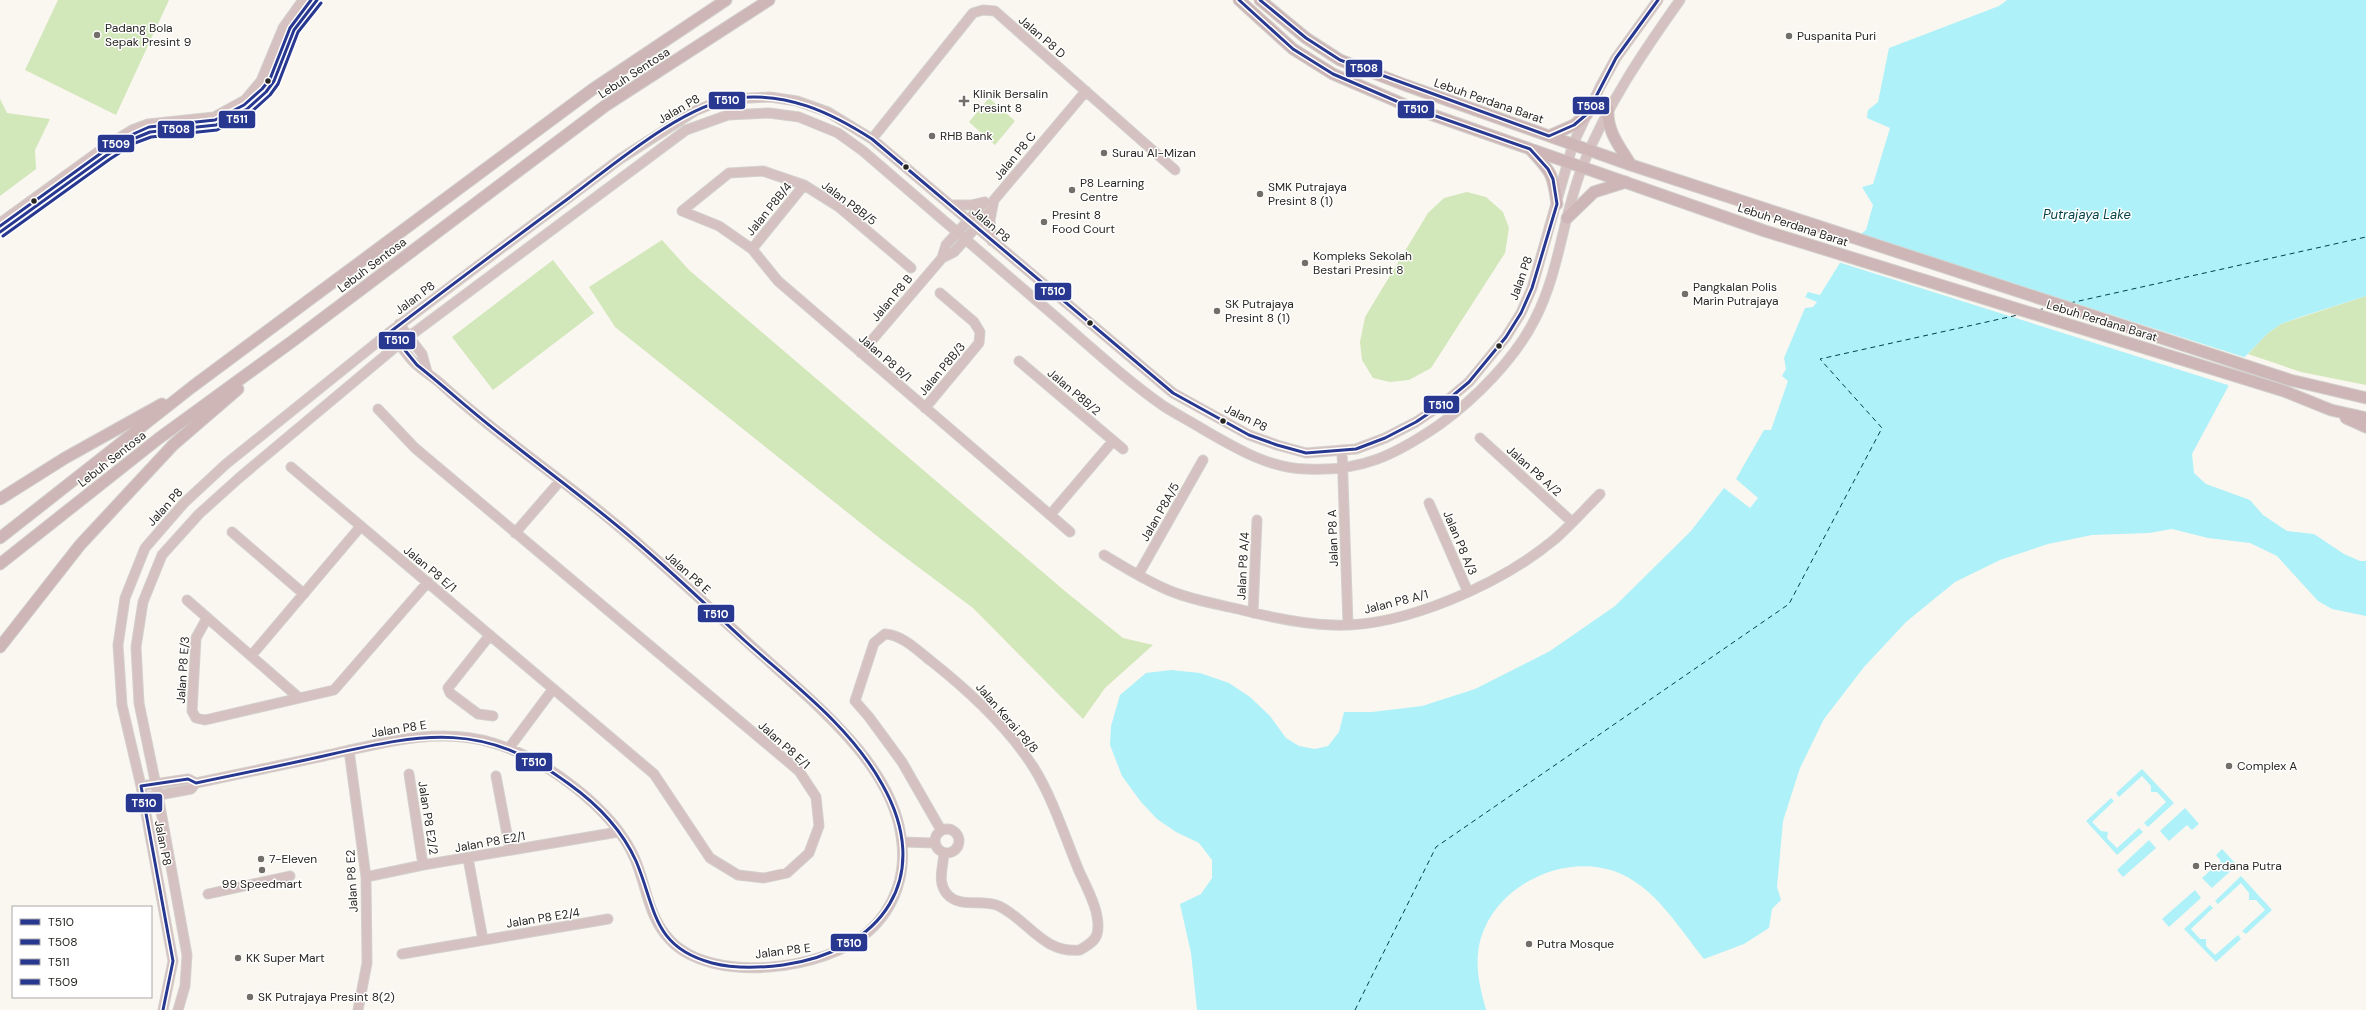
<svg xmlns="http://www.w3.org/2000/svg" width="2366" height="1010" viewBox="0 0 2366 1010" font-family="'DM Sans',sans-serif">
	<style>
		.green { fill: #d2e7ba }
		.water { fill: #aef1f9 }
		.pier { fill: #faf7f0 }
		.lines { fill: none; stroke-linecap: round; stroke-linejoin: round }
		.ferry { stroke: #02414a; stroke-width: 1; stroke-dasharray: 5 4; stroke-linecap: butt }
		.minor-casing { stroke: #d3d1cc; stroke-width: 11 }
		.major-casing { stroke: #d3d1cc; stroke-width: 13 }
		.minor { stroke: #d5c1c0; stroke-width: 9 }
		.major { stroke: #cdb6b5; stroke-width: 11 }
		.bus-1-casing { stroke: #fff; stroke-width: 6 }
		.bus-2-casing { stroke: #fff; stroke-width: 6 }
		.bus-3-casing { stroke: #fff; stroke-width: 6 }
		.bus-4-casing { stroke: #fff; stroke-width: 6 }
		.bus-1 { stroke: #283890; stroke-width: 3 }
		.bus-2 { stroke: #283890; stroke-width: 3 }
		.bus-3 { stroke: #283890; stroke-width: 3 }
		.bus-4 { stroke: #283890; stroke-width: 3 }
		.poi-dot { fill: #726f6a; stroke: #fff; stroke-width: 1.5 }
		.bus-dot { fill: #282622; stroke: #fff; stroke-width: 1.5 }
		.labels { text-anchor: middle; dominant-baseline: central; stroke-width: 3; stroke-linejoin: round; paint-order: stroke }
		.poi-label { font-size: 12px; fill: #282622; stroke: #fff; text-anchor: start }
		.street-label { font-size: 12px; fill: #282622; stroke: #fff }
		.water-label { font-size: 13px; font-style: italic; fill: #02414a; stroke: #fff }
		.line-badge { stroke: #fff; stroke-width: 1.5 }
		.badge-label { font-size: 11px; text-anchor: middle; font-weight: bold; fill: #fff }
	</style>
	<rect width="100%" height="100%" fill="#faf7f0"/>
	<path class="green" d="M58,0H169L116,115L25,70Z
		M989,98L1015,121L995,145L969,122Z
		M0,99L7,113L50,119L35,150L36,169L0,196Z
		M1467,192L1486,197L1503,212L1509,228L1505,253L1431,368L1409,380L1390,382L1373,378L1362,360L1360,342L1365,317L1428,213L1444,198Z
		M662,240L689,270L1066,592L1123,638L1153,645L1105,688L1083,719L973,608L882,540L615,327L589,287Z
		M553,260L594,313L493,390L452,337Z
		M2366,296V385L2301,372L2248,354L2268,333L2281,324Z"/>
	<path class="water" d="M2007,0H2366V296L2300,317L2281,324L2268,333L2236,366L2228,387L2192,454L2194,473L2206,484L2250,500L2263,515L2287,531L2314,534L2344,554L2360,561H2366V616L2332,609L2318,601L2277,556L2250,543L2208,538L2172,529L2149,533L2092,535L2048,544L2000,560L1955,582L1906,622L1864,667L1824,719L1800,768L1783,821L1777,887L1781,900L1772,909L1769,928L1744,944L1704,959C1679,928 1654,885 1614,871C1558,852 1485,891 1478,953C1476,973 1481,991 1486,1010H1197L1191,953L1180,904L1201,894L1212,878V860L1199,843L1176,832L1157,819L1141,802L1122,776L1110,745L1111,726L1120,695L1146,673L1171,670L1200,673L1229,683L1250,697L1270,716L1286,738L1299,746L1315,749L1328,746L1339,732L1344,712H1372L1422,706L1475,689L1550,651L1615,606L1691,531L1724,488L1750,508L1758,498L1736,479L1764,430H1771L1788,381L1782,376L1786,369L1784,358L1805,308L1813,307L1817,302L1805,297L1808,292L1820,295L1841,261L1847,245L1866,230L1873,205L1862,187L1873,184L1890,128L1867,118L1868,110L1878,102L1889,48L1999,6Z
		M2142,769L2174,803L2148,827L2144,823L2166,802L2157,792H2151V786L2142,776L2119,797L2116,793Z
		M2111,798L2114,801L2092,822L2101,831L2108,832L2107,838L2117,848L2139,828L2143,832L2117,855L2086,821Z
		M2185,808L2199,824L2192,830L2187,825L2169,841L2160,831Z
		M2149,840L2156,848L2123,877L2117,870Z
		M2222,849L2237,865L2212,888L2202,878L2221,861L2216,855Z
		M2241,876L2272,910L2246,934L2242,931L2265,910L2256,900H2249V893L2241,883L2218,904L2215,901Z
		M2195,890L2201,898L2169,927L2162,919Z
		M2210,905L2213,908L2191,929L2200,939H2206V946L2215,955L2238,935L2241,939L2216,962L2184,929Z"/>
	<path class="pier" d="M1858,234L2247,358L2238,367L2231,386L1838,262L1845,244Z"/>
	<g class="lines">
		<path class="ferry" d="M2070,303L2366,237
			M2038,310L2051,307
			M1355,1010L1436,847L1789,604L1882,428L1820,359L2018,315"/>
		<g class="minor-casing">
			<path id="minor" d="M872,139L973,13L983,10L995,11L1175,170
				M950,205H971L984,202
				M0,223L105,147L132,130L148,124L214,117L245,100L261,81L283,28L303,0
				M0,232L107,155L133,139L150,132L216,125L247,109L266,92L274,81L294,30L317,0
				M992,241L990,220L994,200L1086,91
				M752,249L804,185
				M942,258L954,252L992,209
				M911,268L839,207L804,185L763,171L729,173L682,211L719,226L752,249L778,281L1070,532
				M399,324L422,354L427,372
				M861,353L942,258L946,245L985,202
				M1019,361L1123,449
				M925,408L979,343L980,332L974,322L940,293
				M1480,438L1572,522
				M1342,450L1348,624
				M291,467L654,774L710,858L738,875L764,878L787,873L809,853L819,826L816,797L799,771L415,448L378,409
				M1429,503L1468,592
				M1050,515L1113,441
				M232,532L304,594
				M515,533L560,481
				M1104,555C1126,568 1149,583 1173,592C1193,600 1217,604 1238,609C1269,617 1301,624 1333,625C1403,628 1501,584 1555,539C1571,525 1585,509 1600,494
				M1138,575L1203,460
				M187,600L298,697
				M1253,613L1257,520
				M207,618L196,638L192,711L196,718L205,720L334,690L428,582
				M490,635L448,688L450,693L478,714L493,716
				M251,656L361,526
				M509,748L553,689
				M349,750L366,877L367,963L358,1010
				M409,774L423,865
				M496,776L510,850
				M196,783C239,774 281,765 324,756C379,744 437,726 493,743C544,758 613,808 635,859C647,887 648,917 670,940C712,985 826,970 868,932C896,907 907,872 901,836C891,764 816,705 765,658C712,611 661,561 607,517C552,472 493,432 441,384C431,375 418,368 410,358C403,349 396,340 390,332
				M141,786L188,779L196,783
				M143,798L191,789L196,783
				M935 841a12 12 0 1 1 24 0a12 12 0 1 1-24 0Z
				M941,830L902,762L869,717L855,701L874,643L885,634C903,635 918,651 931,661C969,691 1008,727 1034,768C1053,799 1065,837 1079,871C1087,888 1102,915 1097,934C1095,942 1086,946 1080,950C1043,954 1028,920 999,906C983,898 960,909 947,894C937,882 943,868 944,853
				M902,842L935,843
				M468,858L483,940
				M366,877L423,865L618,832
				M208,894L290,876
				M402,954L608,919
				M163,1010L173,961L141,786L122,705L118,645L125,598L145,548L184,503L226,464L390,332L620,159L695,111L712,104L732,99L770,97L797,101L828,112L872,139L1173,393L1249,435L1277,445L1306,453L1356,449L1385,438L1416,422L1444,403L1469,382L1506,337L1521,313L1532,288L1573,144L1600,87L1616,58L1658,0
				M178,1010L185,986L187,955L158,795L139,703L136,647L143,602L162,555L199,514L239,478L399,344L686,130L728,115L769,113L799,117L838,133L863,151C921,201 978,250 1036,300C1078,335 1119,375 1165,407C1178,415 1193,423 1206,431C1237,449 1269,468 1306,469C1361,472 1395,455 1439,425C1475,399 1515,359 1535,319C1560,271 1563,214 1583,165C1607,105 1643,52 1680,0"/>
		</g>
		<g class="major-casing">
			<path id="major" d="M1239,0L1293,49L1333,74L1410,107L1765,231L2284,391L2331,410L2366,418
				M1260,0L1306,38L1340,60L1405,85L1631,165L2290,380L2366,398
				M1608,110C1607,132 1620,147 1631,165
				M1549,136L1574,125L1587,114
				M1530,149C1551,172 1553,173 1557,204
				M1567,218L1594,192L1626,182
				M2346,418L2366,427
				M0,499L65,458L162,404
				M0,538L192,387L593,89L726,0
				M0,564L158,439L294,340L605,106L769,0
				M0,647L80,545L173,445L238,389"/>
		</g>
		<use href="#minor" class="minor"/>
		<use href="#major" class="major"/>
		<g class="bus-1-casing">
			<path id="bus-1" d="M163,1010L173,961L141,786L188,779L196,783C240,774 284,765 328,755C425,733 484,721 569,784C597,804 622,830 636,861C656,908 652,947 712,963C735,969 760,968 783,965C882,951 935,877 882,784C850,726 793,684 745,641C706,605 668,568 627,534C587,500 544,469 503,436C473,413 446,388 417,365L390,332C449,287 509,242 569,198C612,166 684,104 736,98C787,92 830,112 872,139L1173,393L1249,435L1277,445L1306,453L1356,449L1385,438L1416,422L1444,403L1469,382L1506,337L1521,313L1532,288L1557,204L1553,179L1548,169L1530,149L1410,107L1333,74L1293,49L1239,0"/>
		</g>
		<g class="bus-2-casing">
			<path id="bus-2" d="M1260,0L1306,38L1340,60L1549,136L1574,125L1587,114L1616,58L1658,0
				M0,232L107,155L133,139L150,132L216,125L247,109L266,92L274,81L294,30L317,0"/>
		</g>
		<g class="bus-3-casing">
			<path id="bus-3" d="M3,236L110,159L135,143L151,137L217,130L250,113L270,95L278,84L298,32L321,3"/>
		</g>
		<g class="bus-4-casing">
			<path id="bus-4" d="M0,226L104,151L131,135L149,127L215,120L244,105L262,89L270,79L290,28L311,0"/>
		</g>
		<use href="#bus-1" class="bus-1"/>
		<use href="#bus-2" class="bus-2"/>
		<use href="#bus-3" class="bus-3"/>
		<use href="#bus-4" class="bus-4"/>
	</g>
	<g class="poi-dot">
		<circle cx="97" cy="35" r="4"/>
		<circle cx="1789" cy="36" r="4"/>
		<path d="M962 95h4v4h4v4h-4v4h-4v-4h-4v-4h4z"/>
		<circle cx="932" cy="136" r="4"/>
		<circle cx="1104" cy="153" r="4"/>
		<circle cx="1072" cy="190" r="4"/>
		<circle cx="1260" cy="194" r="4"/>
		<circle cx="1044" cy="222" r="4"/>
		<circle cx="1305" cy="263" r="4"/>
		<circle cx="1685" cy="294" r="4"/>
		<circle cx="1217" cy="311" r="4"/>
		<circle cx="2229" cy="766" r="4"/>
		<circle cx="261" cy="859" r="4"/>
		<circle cx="2196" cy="866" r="4"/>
		<circle cx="262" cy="870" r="4"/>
		<circle cx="1529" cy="944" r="4"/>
		<circle cx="238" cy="958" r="4"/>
		<circle cx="250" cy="997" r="4"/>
	</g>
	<g class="bus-dot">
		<circle cx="268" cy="81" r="3.5"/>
		<circle cx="906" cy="167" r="3.5"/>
		<circle cx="34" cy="201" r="3.5"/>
		<circle cx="1090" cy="323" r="3.5"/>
		<circle cx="1499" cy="346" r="3.5"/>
		<circle cx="1223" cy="421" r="3.5"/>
	</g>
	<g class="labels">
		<g class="poi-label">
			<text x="105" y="28">Padang Bola<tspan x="105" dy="14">Sepak Presint 9</tspan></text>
			<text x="1797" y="36">Puspanita Puri</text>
			<text x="973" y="94">Klinik Bersalin<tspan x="973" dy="14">Presint 8</tspan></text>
			<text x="940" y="136">RHB Bank</text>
			<text x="1112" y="153">Surau Al-Mizan</text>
			<text x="1080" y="183">P8 Learning<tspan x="1080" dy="14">Centre</tspan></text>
			<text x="1268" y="187">SMK Putrajaya<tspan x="1268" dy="14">Presint 8 (1)</tspan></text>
			<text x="1052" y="215">Presint 8<tspan x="1052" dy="14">Food Court</tspan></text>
			<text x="1313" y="256">Kompleks Sekolah<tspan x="1313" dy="14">Bestari Presint 8</tspan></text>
			<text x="1693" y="287">Pangkalan Polis<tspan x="1693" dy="14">Marin Putrajaya</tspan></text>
			<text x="1225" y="304">SK Putrajaya<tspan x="1225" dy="14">Presint 8 (1)</tspan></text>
			<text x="2237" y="766">Complex A</text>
			<text x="269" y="859">7-Eleven</text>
			<text x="2204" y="866">Perdana Putra</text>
			<text x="262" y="884" text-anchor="middle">99 Speedmart</text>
			<text x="1537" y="944">Putra Mosque</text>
			<text x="246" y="958">KK Super Mart</text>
			<text x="258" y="997">SK Putrajaya Presint 8(2)</text>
		</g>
		<g class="street-label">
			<text transform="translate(1042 37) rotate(41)">Jalan P8 D</text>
			<text transform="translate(634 73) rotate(-33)">Lebuh Sentosa</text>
			<text transform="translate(1489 101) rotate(19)">Lebuh Perdana Barat</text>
			<text transform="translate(679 109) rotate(-30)">Jalan P8</text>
			<text transform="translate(1015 156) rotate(-50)">Jalan P8 C</text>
			<text transform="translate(849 203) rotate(37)">Jalan P8B/5</text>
			<text transform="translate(769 209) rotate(-51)">Jalan P8B/4</text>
			<text transform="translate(991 225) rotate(41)">Jalan P8</text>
			<text transform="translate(1793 225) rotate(18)">Lebuh Perdana Barat</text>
			<text transform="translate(372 265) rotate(-37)">Lebuh Sentosa</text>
			<text transform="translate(1521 278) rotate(-70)">Jalan P8</text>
			<text transform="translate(415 298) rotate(-37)">Jalan P8</text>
			<text transform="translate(892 298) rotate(-50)">Jalan P8 B</text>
			<text transform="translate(2102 321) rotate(17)">Lebuh Perdana Barat</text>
			<text transform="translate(885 358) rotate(41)">Jalan P8 B/1</text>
			<text transform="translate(942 369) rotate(-50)">Jalan P8B/3</text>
			<text transform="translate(1074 392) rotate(40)">Jalan P8B/2</text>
			<text transform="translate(1246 418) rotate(26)">Jalan P8</text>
			<text transform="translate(112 459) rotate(-38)">Lebuh Sentosa</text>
			<text transform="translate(1534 471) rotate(42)">Jalan P8 A/2</text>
			<text transform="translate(165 507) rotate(-48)">Jalan P8</text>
			<text transform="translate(1160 512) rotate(-60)">Jalan P8A/5</text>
			<text transform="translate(1333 538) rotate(-92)">Jalan P8 A</text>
			<text transform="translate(1460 543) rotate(67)">Jalan P8 A/3</text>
			<text transform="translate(1243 566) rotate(-87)">Jalan P8 A/4</text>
			<text transform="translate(430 569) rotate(40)">Jalan P8 E/1</text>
			<text transform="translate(688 573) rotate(42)">Jalan P8 E</text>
			<text transform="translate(1396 602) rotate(-14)">Jalan P8 A/1</text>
			<text transform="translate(183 670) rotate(-86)">Jalan P8 E/3</text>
			<text transform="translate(1007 718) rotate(49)">Jalan Kerai P8/8</text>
			<text transform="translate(399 729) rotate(-9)">Jalan P8 E</text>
			<text transform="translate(784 745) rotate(42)">Jalan P8 E/1</text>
			<text transform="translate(428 818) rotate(81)">Jalan P8 E2/2</text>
			<text transform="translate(490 842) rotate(-10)">Jalan P8 E2/1</text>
			<text transform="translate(163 843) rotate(79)">Jalan P8</text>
			<text transform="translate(352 881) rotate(-93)">Jalan P8 E2</text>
			<text transform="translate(543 918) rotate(-9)">Jalan P8 E2/4</text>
			<text transform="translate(783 951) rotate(-7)">Jalan P8 E</text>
		</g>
		<g class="water-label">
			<text x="2087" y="214">Putrajaya Lake</text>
		</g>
	</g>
	<g class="line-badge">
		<rect x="1345" y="59" width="38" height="19" rx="4" fill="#283890"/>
		<rect x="708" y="91" width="38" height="19" rx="4" fill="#283890"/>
		<rect x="1572" y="96" width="38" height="19" rx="4" fill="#283890"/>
		<rect x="1397" y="100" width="38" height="19" rx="4" fill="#283890"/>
		<rect x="218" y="110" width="38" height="19" rx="4" fill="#283890"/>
		<rect x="157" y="120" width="38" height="19" rx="4" fill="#283890"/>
		<rect x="97" y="134" width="38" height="19" rx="4" fill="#283890"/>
		<rect x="1034" y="282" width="38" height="19" rx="4" fill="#283890"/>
		<rect x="378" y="331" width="38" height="19" rx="4" fill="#283890"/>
		<rect x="1423" y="395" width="37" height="19" rx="4" fill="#283890"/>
		<rect x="697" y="604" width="38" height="19" rx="4" fill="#283890"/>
		<rect x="515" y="752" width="38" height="20" rx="4" fill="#283890"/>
		<rect x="125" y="793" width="38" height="20" rx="4" fill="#283890"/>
		<rect x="830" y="933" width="38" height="19" rx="4" fill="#283890"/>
	</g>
	<g class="badge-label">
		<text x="1364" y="72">T508</text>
		<text x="727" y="104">T510</text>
		<text x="1591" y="110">T508</text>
		<text x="1416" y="113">T510</text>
		<text x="237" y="123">T511</text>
		<text x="176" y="133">T508</text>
		<text x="116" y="148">T509</text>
		<text x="1053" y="295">T510</text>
		<text x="397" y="344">T510</text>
		<text x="1441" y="409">T510</text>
		<text x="716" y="618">T510</text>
		<text x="534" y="766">T510</text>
		<text x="144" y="807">T510</text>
		<text x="849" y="947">T510</text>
	</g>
	<rect x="12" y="906" width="140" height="92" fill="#ffffff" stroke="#a9a8a7"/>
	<rect x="20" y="919" width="20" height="6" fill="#283890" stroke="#a9a8a7"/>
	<text x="48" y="926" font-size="12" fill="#282622">T510</text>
	<rect x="20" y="939" width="20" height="6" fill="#283890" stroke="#a9a8a7"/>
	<text x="48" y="946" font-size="12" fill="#282622">T508</text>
	<rect x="20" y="959" width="20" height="6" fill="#283890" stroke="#a9a8a7"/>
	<text x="48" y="966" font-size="12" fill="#282622">T511</text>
	<rect x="20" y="979" width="20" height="6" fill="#283890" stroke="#a9a8a7"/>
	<text x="48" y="986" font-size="12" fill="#282622">T509</text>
</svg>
